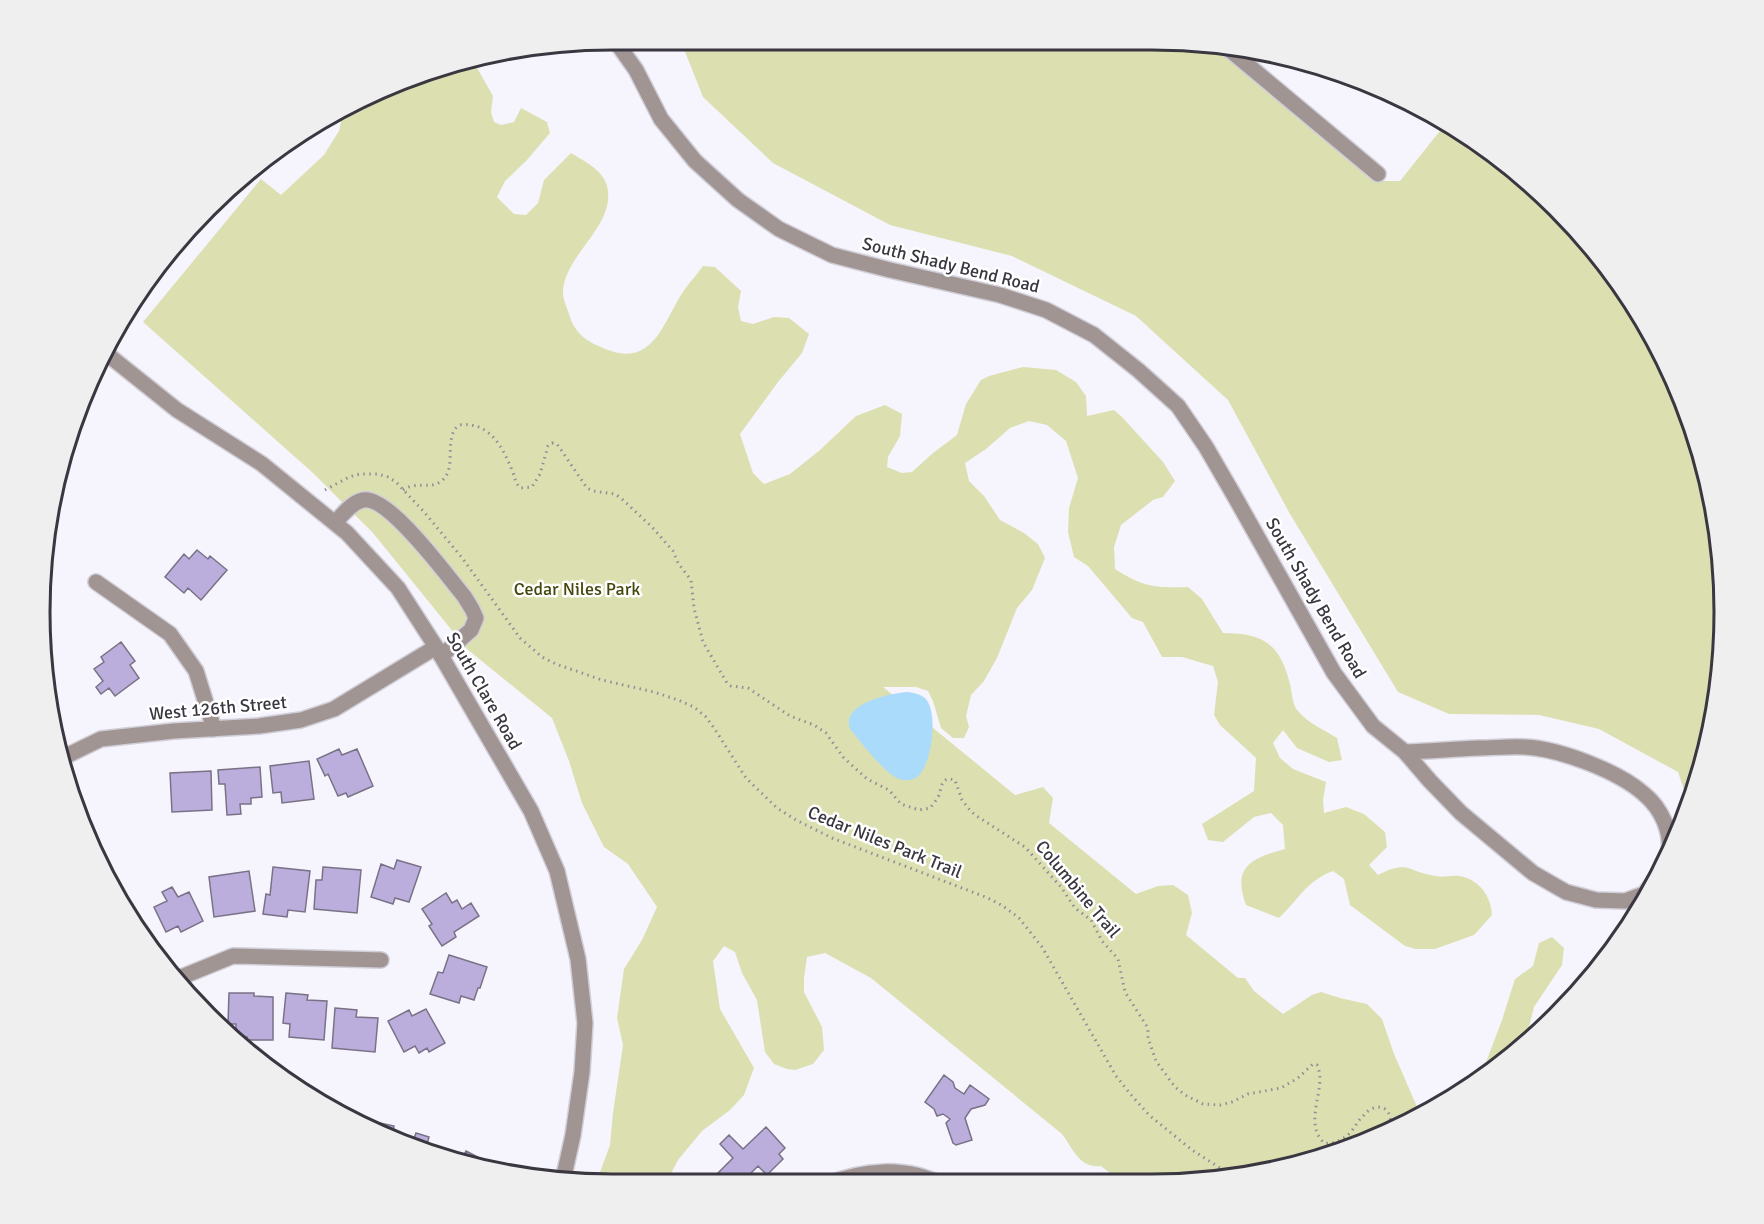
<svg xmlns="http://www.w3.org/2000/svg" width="1764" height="1224" viewBox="0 0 1764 1224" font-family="Signika,sans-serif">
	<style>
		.green { fill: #dce0b1 }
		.water { fill: #aadbfa }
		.building { fill: #bcaedc; stroke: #797287; stroke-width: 1.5 }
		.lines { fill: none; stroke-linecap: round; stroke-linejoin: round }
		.minor-casing { stroke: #d0ced7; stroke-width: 18 }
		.path { stroke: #918e97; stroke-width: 3; stroke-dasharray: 1.5 4.5; stroke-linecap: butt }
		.minor { stroke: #a19593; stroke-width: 15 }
		.labels { text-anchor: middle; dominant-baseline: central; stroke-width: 5; stroke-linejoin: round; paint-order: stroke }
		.street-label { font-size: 18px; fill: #3a3740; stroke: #fff }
		.park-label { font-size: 18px; fill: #45460b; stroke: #fff }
		.rim { fill: none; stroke: #3a3740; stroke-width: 3 }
	</style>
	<rect width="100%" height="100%" fill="#f6f4fd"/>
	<path class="green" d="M680,39H1152L1218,45L1380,181H1400L1447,122L1557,207L1629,294L1682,393L1714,501L1725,612L1714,724L1689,805L1678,772L1599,729L1539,715L1449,714L1398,692L1290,514L1228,400L1136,316L1012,256L890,225L773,163L703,97Z
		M462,59L476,66L493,96L491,112L494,122L501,125L514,122L521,108L547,122L550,133L526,161L505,181L497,197L514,214L526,215L538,203L544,180L571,153C584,161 603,170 607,186C617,226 563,255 563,293C563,299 567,308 569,314C575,336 591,344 611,351C653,365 664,322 681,295C687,285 696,276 703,266L715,267L741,291L738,307L741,321L753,324L774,317L789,318L809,334L802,353L778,382L740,434L753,473L764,484L790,474L820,450L856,416L885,405L902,414L900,436L888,457L887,467L902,473L912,472L933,453L957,435L966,404L981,380L989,376L1023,367L1056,370L1076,382L1086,396L1087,416L1114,410L1122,417L1163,462L1175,481L1163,497L1153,500L1121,525L1114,547L1115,569C1143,587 1155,588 1188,587L1202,599L1223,633C1265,633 1280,645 1290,684C1292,692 1292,705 1298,711C1308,723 1324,730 1337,738L1342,760L1329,762L1297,748L1283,730L1273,743L1280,758L1293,769L1326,782L1323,800L1324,813L1346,807L1364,814L1385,832L1387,847L1369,865L1378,875C1409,859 1407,872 1436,876C1443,878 1451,875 1459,876C1479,879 1491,896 1492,915L1474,935L1435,949H1416L1405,946L1350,905L1344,879L1333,871C1305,882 1300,898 1279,918L1246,905C1232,867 1251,858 1285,849L1283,825L1271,813L1254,817L1223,842L1208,840L1202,824L1254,791L1256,758L1220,725L1214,715L1218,682L1213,666L1182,657H1162L1143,622L1132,618L1088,566L1074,557L1068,532L1069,508L1078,478L1066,441L1047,425L1029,421L1010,428L986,449L965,463L969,481L984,496L1000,520L1024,533L1038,544L1045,558L1032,590L1017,608L997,658L984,681L971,695L966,716L969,727L964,738H953L941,728L933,701L928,691L916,687H883L1015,795L1043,787L1053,798L1049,823L1136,894L1158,886L1173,885L1188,895L1192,913L1186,935L1238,978H1245L1254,991L1283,1014L1312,995L1321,992L1340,998L1367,1004L1382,1019L1394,1054L1418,1109L1424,1112L1406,1126L1263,1174L1152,1185H1125L1101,1166C1079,1168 1074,1150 1062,1134L871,978L825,953L807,957L804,978V992L822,1027L824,1050L813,1064L795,1070L787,1069L774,1064L765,1052L757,1000L742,973L735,952L724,946L713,961L720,1009L754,1068L744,1095L730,1110L702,1131L678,1160L665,1185L596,1183L610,1145L613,1113L623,1045L617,1018L624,969L642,940L657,907L628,864L604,847L582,803L569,761L552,718L467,649L373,533L313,473L143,322L261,179L281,195L324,155L339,131L343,113Z
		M1552,937L1564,948L1562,965L1534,1007L1526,1039L1483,1070L1502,1020L1515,979L1533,966L1539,943Z"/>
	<path class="water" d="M908,692C914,693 920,694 925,698C939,712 932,766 917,777C912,781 905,781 899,779C884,773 861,742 850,729C840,704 890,693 908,692Z"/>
	<path class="building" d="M197,550L208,559L210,556L227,570L201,600L188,588L184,593L165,577L184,554L189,559Z
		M121,642L135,661L130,665L139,678L115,696L109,688L101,694L96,687L103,681L94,669L104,662L101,657Z
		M339,749L342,755L357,749L373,786L348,797L346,793L338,796L328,774L325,776L317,759Z
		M309,761L314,799L282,803L281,792L273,793L270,766Z
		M260,767L262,797L251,798V804H240L241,814L227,815L225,784H219L218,770Z
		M211,771L212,810L172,812L170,773Z
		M397,860L421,867L409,902L395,898L393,904L371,897L381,864L394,869Z
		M273,867L310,871L305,912L288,910L287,917L263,914L266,894L270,895Z
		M323,867L361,870L357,913L314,909L316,880H322Z
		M249,871L255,911L214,917L209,877Z
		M172,887L178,897L189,892L203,921L181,932L178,926L166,932L154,907L167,901L162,892Z
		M446,893L452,903L457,900L462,909L471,903L479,916L454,932L456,937L442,946L429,926L432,924L422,909Z
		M449,955L487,967L480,988H478L474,1000L461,996L459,1003L430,994L438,972L443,973Z
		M229,993H254V996L273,997V1040H247V1037H236V1024H228Z
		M286,993L308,995L307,1000L327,1001L324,1040L289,1037L290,1024L283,1023Z
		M335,1008L357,1010L356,1017L378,1018L375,1052L332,1048Z
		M426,1009L445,1043L429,1052L427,1048L419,1053L415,1046L404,1052L388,1021L409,1010L412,1016Z
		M944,1075L953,1082L955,1088L964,1094L970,1085L989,1099L985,1105L971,1109L965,1118L972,1140L956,1145L953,1143L946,1123L950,1119L943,1114L937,1116L934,1109L925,1102Z
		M380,1123L394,1126L391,1140L378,1133Z
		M766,1127L785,1148L779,1154L783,1159L767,1175L758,1166L746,1178L748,1180L743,1185H726L716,1175L733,1158L720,1144L729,1135L743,1149Z
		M416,1133L429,1137L427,1144L446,1151L444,1157L411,1147Z
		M466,1151L499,1168L496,1173L460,1162Z"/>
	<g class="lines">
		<g class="minor-casing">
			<path id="minor" d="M614,39L636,70L661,119L695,161L738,200L779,229L832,255L890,270L1000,295L1046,310L1094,335L1138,370L1178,406L1206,447L1235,497L1334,673L1373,726L1405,752L1430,781L1461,813L1533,873L1566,892L1596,900L1625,901L1644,894L1656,879
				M1225,46L1378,174
				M107,354L177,410L262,464L347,533L398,588L436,647L531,811L557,871L578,959L585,1023L582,1072L573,1135L563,1180
				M335,523C342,515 352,502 363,500C389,495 447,576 464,596L472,609L476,618L471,630L441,656
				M96,582L170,634L196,671L214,729
				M1405,752C1430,751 1455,749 1479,748C1494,748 1510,746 1525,747C1560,749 1618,771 1644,794C1662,809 1672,832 1669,855
				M62,758L101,739L174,731L259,726L301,720L334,709L436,647
				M179,978L233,956L381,960
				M825,1185C862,1170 905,1165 942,1185"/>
		</g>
		<path class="path" d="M325,490L349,477L360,474H378L388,477L396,482L425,513L463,559L520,638L542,657L556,664L602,680L654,692L678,700L694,707L706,717L714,728L746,778L777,808L796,820L832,838L988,898L1003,906L1019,918L1042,947L1116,1076L1132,1096L1149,1115L1192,1150L1234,1177
			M403,490C416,481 430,489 440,482C459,470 442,438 459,425C489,421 502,446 512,470C515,477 515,482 520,488L532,487L540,474L548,446L552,443L557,444L587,488L593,491L615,494L622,499L652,527L673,551L678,563L691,580L694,608L703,642L727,683L731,686L748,688L790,716L814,725L826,733L843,757L867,779L889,790L901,804L919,810L930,808C933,804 937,800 939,795C942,786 941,776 955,780L962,800L968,808L975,815L1025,847L1061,887L1075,908L1091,920L1102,941L1118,959L1125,992L1148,1028V1038L1156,1061L1175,1087L1185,1095L1203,1104L1220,1105L1232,1102L1248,1094L1281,1088L1298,1078L1313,1064L1317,1065C1328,1088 1302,1121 1324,1143C1334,1144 1342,1140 1349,1134C1355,1128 1358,1120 1364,1115C1369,1108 1382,1103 1388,1112C1391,1117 1391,1125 1391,1131"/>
		<use href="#minor" class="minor"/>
	</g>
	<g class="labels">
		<g class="street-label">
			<text transform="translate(951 265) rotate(14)">South Shady Bend Road</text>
			<text transform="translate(1316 598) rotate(60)">South Shady Bend Road</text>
			<text transform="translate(484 691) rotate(60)">South Clare Road</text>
			<text transform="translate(218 708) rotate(-5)">West 126th Street</text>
			<text transform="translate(885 842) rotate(22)">Cedar Niles Park Trail</text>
			<text transform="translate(1078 889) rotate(50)">Columbine Trail</text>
		</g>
		<g class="park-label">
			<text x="577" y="589">Cedar Niles Park</text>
		</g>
	</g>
	<path d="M0 0H1764V1224H0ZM612 50H1152A562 562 0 0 1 1714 612V612A562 562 0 0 1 1152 1174H612A562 562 0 0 1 50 612V612A562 562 0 0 1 612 50Z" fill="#efeff0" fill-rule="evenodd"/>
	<path class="rim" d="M612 50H1152A562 562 0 0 1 1714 612V612A562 562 0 0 1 1152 1174H612A562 562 0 0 1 50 612V612A562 562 0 0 1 612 50Z"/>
</svg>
